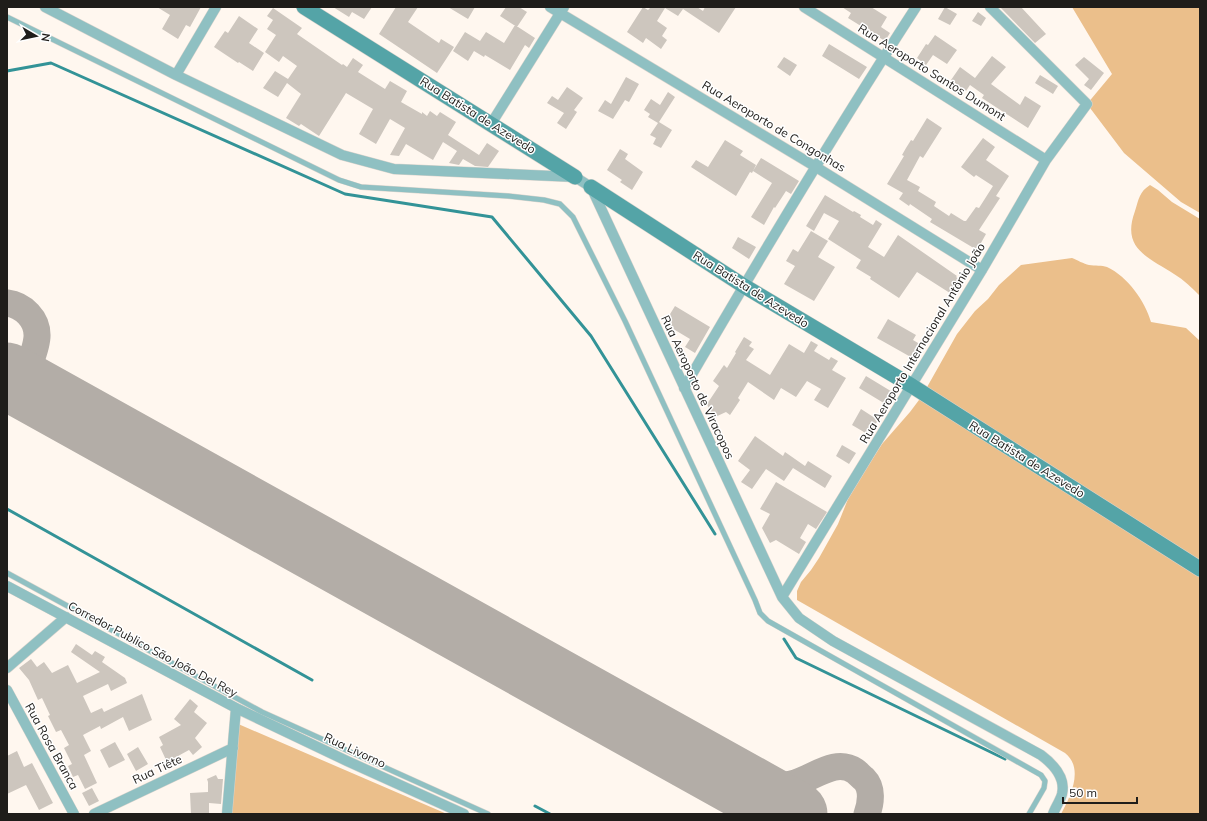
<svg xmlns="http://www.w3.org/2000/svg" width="1207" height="821" viewBox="0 0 1207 821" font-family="Mulish,sans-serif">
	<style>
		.green { fill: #ebbf8b }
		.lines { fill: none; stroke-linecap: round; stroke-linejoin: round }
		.stream { stroke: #339397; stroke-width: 3 }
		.taxiway { stroke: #b3ada7; stroke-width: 27 }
		.runway { stroke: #b3ada7; stroke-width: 67 }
		.building { fill: #cdc6be }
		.lane-casing { stroke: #dbd4cd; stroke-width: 6 }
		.street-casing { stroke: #dbd4cd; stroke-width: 11 }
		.secondary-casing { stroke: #dbd4cd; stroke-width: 16 }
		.lane { stroke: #8fc0c2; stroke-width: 5 }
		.street { stroke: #8fc0c2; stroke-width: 10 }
		.secondary { stroke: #54a4a7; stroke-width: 15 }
		.labels { text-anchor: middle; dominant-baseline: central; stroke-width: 3; stroke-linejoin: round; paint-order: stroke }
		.street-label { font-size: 12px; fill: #1f1d1a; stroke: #fff }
	</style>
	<rect width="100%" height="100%" fill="#fff7ef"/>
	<path class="green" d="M1072,7H1200V213L1181,202L1124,153L1087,104L1112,74Z
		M1150,185L1158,190L1172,202L1200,219V296C1192,288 1184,280 1174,274C1148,257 1121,249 1135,211C1139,199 1139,192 1150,185Z
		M1072,258C1077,260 1084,264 1089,265C1095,266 1102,265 1107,267C1128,277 1145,301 1151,322L1186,328L1200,341V814H1061C1071,796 1084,768 1065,753L797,600V591L801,582L811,570L819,558L838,524L848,499L868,466L882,444L910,412L922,396L957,334L975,311L988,299L999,285L1021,265Z
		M236,723L447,814H227Z"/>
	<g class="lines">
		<path class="stream" d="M7,71L51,63L345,194L492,217L591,336L715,534
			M7,509L312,680
			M784,639L796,658L1005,759
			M535,806L550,814"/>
		<path class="taxiway" d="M7,303C23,305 38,319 37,337C36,352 27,369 22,384
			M739,783C756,785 774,789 791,784C812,780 834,757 855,771C858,773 861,777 864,779C873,788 871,803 867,814"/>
		<path class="runway" d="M7,376L794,814"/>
	</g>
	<path class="building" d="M157,7H201L190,27L186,25L178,39L162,29L170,15Z
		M333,7H372L364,19L352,12L349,17Z
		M396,7H418L408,22L439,43L441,39L454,47L437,73L379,34Z
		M448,7H475L468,19Z
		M506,7H519L527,12L517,27L500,16Z
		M643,7L648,10L651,7H697L703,11L705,7H736L719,33L683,9L678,16L665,8L657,21L667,28L662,36L667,40L661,49L646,38L643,43L627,32Z
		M842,7H871L887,17L881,27L890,33L885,41L848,18L851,13Z
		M945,7L957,14L950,25L938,19Z
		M1000,7H1021L1046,34L1035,43Z
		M273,8L302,28L297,34L342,65L343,64L347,67L353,58L363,65L358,72L385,89L390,81L407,91L401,102L422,114V112L427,116L430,111L437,116L440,112L456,122L448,135L479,155L487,143L499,151L488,167L475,166L463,159L459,165L449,163L457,151L443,142L433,160L406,144L399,156L390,155L405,128L390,119L376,144L359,134L373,109L346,93L319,136L301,124L299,126L286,118L301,94L287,83L278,97L263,88L275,71L288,79L297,66L283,56L279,62L265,52L276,35L267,29L273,20L267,16Z
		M978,12L986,18L981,26L972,21Z
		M239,16L258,29L249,43L264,53L253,71L239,62L238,63L214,47L225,31L228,33Z
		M515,25L535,38L529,48L525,45L510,70L485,55L484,57L474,51L468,61L453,51L465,32L480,41L486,32L504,43Z
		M935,35L957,50L947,64L933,55L926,65L917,58L926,44L928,45Z
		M829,44L867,67L859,79L822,56Z
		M992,56L1006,67L991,84L1020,105L1025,96L1041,106L1028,128L982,98L984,95L970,85L966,91L951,80L960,67L975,78Z
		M784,57L797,65L790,76L777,67Z
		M1084,57L1104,73L1091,90L1084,85L1089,79L1075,65Z
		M1040,75L1058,86L1053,94L1035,83Z
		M626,77L639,84L629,102L625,100L613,119L598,111L605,100L611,104Z
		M567,87L583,98L574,110L577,112L566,129L557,123L564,113L547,103L552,96L558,100Z
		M668,92L675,97L659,122L672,130L661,148L653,144L656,138L650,135L658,123L648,117L650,114L644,110L651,99L660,105Z
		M927,118L942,128L923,158L920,156L907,180L920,187L918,191L936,202L934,206L949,216L951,213L964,221H966L976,207L979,208L993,186L976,175L974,177L961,167L983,138L995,147L986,160L1009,176L996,196L1000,198L979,230L986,234L977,250L930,222L932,219L910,204L909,206L899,199L903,193L887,184L904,156L902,155L906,148L911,140L913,141Z
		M725,140L743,151L740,155L756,165L752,173L750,172L736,196L691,167L696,160L708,167Z
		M620,149L628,154L625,159L643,172L632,190L620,182L622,180L607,170Z
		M761,158L799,181L791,194L786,191L775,208L774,207L764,225L751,217L772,183L753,171Z
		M825,195L853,212L854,211L861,215L860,217L873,225L876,220L882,224L868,247L884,257L898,235L957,276L956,277L962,281L953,295L917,272L899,298L870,279L871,277L856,268L861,260L828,239L839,221L824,213L814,231L806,226Z
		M811,231L828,241L818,257L835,267L814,301L784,284L795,266L786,261L793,249L798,252Z
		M738,237L756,247L749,259L732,248Z
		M675,306L710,327L695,353L685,347L690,339L670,327L672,323L667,319Z
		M888,319L916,335L913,340L923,346L916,360L877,338Z
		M744,337L752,342L749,346L754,349L746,360L770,375L789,344L804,353L811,341L818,345L814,351L829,360L831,357L838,361L832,370L846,378L828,408L814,400L821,389L807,381L796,397L781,388L774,400L748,382L738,398L740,400L730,415L726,412L713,418L707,404L719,386L713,381L724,365L727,368L736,353L735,352Z
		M866,376L894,393L887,405L859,388Z
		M861,409L878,420L869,435L852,425Z
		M755,436L783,456L785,452L805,466L808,461L832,476L825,488L793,468L784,481L766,469L752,489L741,482L750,470L738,461Z
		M842,445L856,453L849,464L836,456Z
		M776,482L827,512L816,529L808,524L800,538L806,542L799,554L776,540L770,543L762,528L770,514L760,509Z
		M76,644L92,655L95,651L105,657L102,662L125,678L127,683L111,691L108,684L83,696L91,713L102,708L104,712L142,694L152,720L129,731L123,717L101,729L100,726L83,735L91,751L84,755L97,783L85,789L78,775L73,777L68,766L72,764L64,748L69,745L61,730L56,732L48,716L50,715L42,698L38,700L29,680L19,668L31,659L37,667L44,662L52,673L68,665L77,683L100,672L71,652Z
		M190,699L198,706L194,712L207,723L195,738L202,747L193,755L189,750L167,762L160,747L163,745L159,737L181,725L174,719Z
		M115,742L125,760L109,768L100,750Z
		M138,747L148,764L136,771L127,754Z
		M17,751L24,767L32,763L53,803L39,810L26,785L7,794V756Z
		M216,775L218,779H223L221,804L209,803V814H191L190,793L208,792V782L207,779Z
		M92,788L99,801L89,806L82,793Z"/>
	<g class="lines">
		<g class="lane-casing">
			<path id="lane" d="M7,17L339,180L361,187L508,196L544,200L560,204L573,217L625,321L755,600L760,613L768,621L1041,775L1045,781L1044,788L1029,814
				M7,573L262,712L488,814"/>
		</g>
		<g class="street-casing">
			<path id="street" d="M45,7L176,75L342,155L394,169L575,177L591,187L782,597L799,618L833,641L1041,755C1053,764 1066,777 1062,794C1060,801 1055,808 1053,814
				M550,7L816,167L982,270
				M804,7L1046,160
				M176,75L216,7
				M491,124L564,7
				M684,388C759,259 835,132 916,7
				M7,586L236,708L227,814
				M782,597L982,270L1046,160L1087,104L990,7
				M7,668L66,617
				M7,690L74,814
				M236,708L347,761L464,814
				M94,814L233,748"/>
		</g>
		<g class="secondary-casing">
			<path id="secondary" d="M304,7L575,177
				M591,187L744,286L912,386L1200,569"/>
		</g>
		<use href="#lane" class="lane"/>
		<use href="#street" class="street"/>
		<use href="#secondary" class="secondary"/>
	</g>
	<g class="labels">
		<g class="street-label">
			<text transform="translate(932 72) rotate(32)">Rua Aeroporto Santos Dumont</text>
			<text transform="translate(478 115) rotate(32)">Rua Batista de Azevedo</text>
			<text transform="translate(774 126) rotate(31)">Rua Aeroporto de Congonhas</text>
			<text transform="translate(751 289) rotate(32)">Rua Batista de Azevedo</text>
			<text transform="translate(922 343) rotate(-59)">Rua Aeroporto Internacional Antônio João</text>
			<text transform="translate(698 387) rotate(65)">Rua Aeroporto de Viracopos</text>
			<text transform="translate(1027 459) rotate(32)">Rua Batista de Azevedo</text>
			<text transform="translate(153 649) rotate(28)">Corredor Publico São João Del Rey</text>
			<text transform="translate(52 746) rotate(61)">Rua Rosa Branca</text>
			<text transform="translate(355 750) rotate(25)">Rua Livorno</text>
			<text transform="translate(157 769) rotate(-25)">Rua Tiête</text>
		</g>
	</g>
	<rect width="1207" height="821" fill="none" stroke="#1f1d1a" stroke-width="16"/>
	<g transform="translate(36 36) rotate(99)" stroke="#ffffff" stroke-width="3" paint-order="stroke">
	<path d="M0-3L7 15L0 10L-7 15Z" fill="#1f1d1a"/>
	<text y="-6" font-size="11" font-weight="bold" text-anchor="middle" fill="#1f1d1a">N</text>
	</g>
	<path d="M1063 797v6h74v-6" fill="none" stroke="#1f1d1a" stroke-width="2"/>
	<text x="1069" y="797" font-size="12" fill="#1f1d1a" stroke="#ffffff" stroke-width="3" paint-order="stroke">50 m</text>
</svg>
